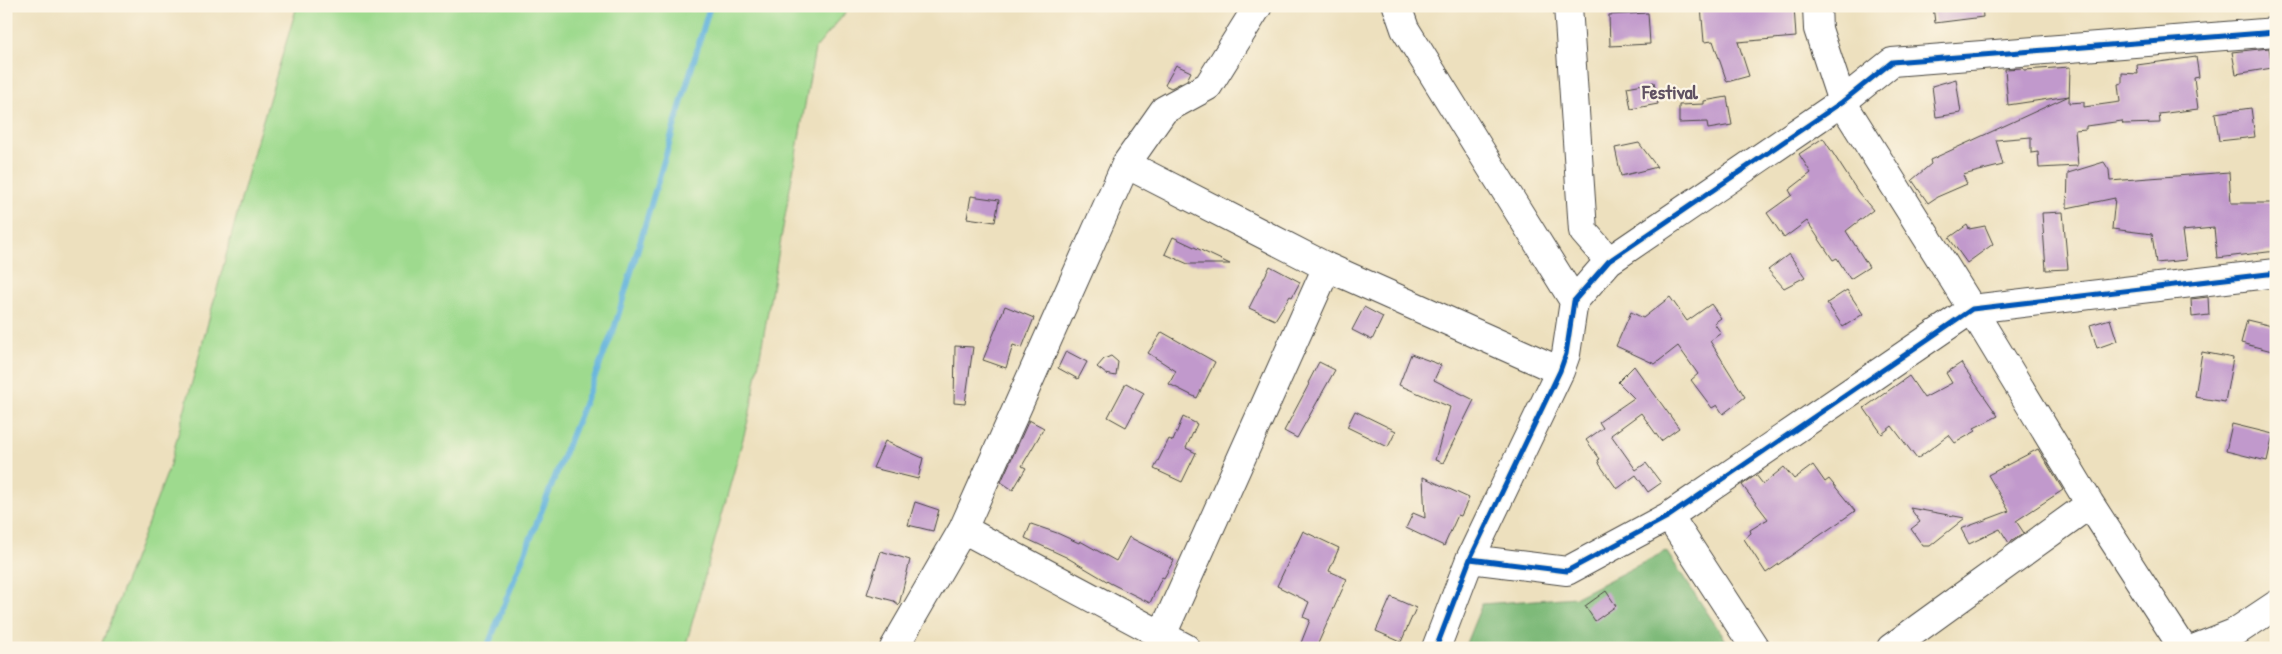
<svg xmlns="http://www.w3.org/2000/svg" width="2282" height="654" viewBox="0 0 2282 654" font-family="'Patrick Hand',sans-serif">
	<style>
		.green { fill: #9eda8e; stroke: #64825c }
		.forest { fill: #7eba79; stroke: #547252 }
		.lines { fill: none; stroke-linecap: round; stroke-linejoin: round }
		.stream { stroke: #62b3dd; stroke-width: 6 }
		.building { fill: #c199cc }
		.minor-casing { stroke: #484641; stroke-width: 30 }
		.minor { stroke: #fff; stroke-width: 28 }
		.cycleway-casing { stroke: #fcf5e5; stroke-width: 8 }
		.cycleway { stroke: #0057b8; stroke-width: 5 }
		.labels { text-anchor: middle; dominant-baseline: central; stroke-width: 4.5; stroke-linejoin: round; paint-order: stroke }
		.neighbourhood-label { font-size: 20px; font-weight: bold; fill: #605263; stroke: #fcf5e5 }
	</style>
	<rect width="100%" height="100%" fill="#fcf5e5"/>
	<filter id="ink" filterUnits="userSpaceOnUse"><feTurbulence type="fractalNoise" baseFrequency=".02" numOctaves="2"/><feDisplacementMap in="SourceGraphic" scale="10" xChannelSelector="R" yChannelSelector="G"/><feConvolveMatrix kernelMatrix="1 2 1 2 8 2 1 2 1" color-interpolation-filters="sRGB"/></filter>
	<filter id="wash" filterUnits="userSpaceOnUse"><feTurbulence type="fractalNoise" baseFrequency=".0096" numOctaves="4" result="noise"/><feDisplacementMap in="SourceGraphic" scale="20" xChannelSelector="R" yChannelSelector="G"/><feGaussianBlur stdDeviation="1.12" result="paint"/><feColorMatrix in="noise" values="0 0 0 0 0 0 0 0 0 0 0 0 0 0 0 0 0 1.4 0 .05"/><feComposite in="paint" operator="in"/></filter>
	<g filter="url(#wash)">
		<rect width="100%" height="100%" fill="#ede0be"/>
		<path class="green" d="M297,6H851L815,49L749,417L685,648H100L169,468L257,140Z"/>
		<path class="forest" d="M1666,551L1731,648H1464L1482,604L1576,597Z"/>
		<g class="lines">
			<path class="stream" d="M487,648L615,326L710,6"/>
		</g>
		<g id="blocks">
			<path class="building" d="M1701,6H1794L1796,37L1738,42L1749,76L1727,82L1713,41L1704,42Z
				M1933,6H1982L1983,17L1935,23Z
				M1648,13L1650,44L1610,46L1609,15Z
				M2269,48L2272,68L2236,74L2232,52Z
				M2196,57L2199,77L2194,78L2198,109L2159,114L2160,123L2123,124L2122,121L2086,126V129L2075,130L2078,166L2039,168L2038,152L2031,153V137L1996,140L2003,165L1963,175L1967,184L1937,197L1928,203L1912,180L1931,164L1930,160L2069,96L2008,105L2005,69L2023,68L2024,70L2070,67L2069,103L2084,102V107L2120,102L2118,84L2122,83V73L2138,74L2137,65Z
				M1176,65L1191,72L1187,80L1171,88L1165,85Z
				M1956,79L1961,113L1936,117L1932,86Z
				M1654,82L1658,104L1631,109L1627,87Z
				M1727,97L1732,125L1708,129L1707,122L1679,123V105L1704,104V101Z
				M2251,108L2255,137L2219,141L2215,113Z
				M1823,138L1858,192L1873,210L1846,231L1869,267L1850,279L1837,258L1833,260L1807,221L1784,238L1767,213L1792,195L1789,190L1811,173L1799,154Z
				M1639,143L1657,167L1621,176L1615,148Z
				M2104,162L2109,170L2110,181L2229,172L2231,203H2276V251L2217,258L2214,228L2182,231L2186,260L2156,263L2152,234L2112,229L2115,198L2067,208L2068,173Z
				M971,196L999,200L995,222L967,218Z
				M2063,212L2068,269L2046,270L2042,213Z
				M1967,225L1969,229L1985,226L1993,244L1967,263L1949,238Z
				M1173,237L1230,264H1188L1165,254Z
				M1789,254L1805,277L1784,288L1768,270Z
				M1270,266L1300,282L1292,297L1290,296L1275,320L1249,308Z
				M1847,290L1863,314L1843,327L1827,303Z
				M1670,297L1687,321L1711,304L1721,318L1714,323L1721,333L1710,341L1745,397L1723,414L1717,405L1712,408L1691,380L1698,374L1678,346L1655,364L1616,346L1631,312L1643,318Z
				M2208,297L2209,315L2192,317L2191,299Z
				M1005,306L1034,318L1022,348L1013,345L1006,368L983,360Z
				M1364,307L1383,317L1372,340L1352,330Z
				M2110,319L2117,341L2097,348L2090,325Z
				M2247,320L2276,327V352L2241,343Z
				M1162,332L1215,362L1197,398L1169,384L1176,371L1148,353Z
				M955,346L973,347L965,404L954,403Z
				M1066,351L1087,362L1078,379L1058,368Z
				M2202,352L2233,358L2225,402L2195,397Z
				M1411,354L1441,365L1434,380L1474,400L1443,463L1435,460L1450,407L1399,385Z
				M1111,356L1118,362L1116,376L1106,374L1097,367L1104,359Z
				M1319,362L1335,370L1297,438L1284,431L1309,384L1308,383Z
				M1961,363L1998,416L1974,428L1976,431L1955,443L1949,435L1917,459L1892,426L1882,434L1864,408L1909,376L1924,398L1952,383L1946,373Z
				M1634,366L1679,428L1661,441L1641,413L1611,435L1636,470L1646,463L1661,483L1648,492L1636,475L1617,489L1600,465L1598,460L1600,459L1586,440L1603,428L1599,422L1634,398L1618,382Z
				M1126,383L1144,393L1126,427L1108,417Z
				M1355,411L1396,431L1388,447L1347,427Z
				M1183,417L1197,424L1186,448L1196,453L1182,482L1154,469L1169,439L1173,441Z
				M1029,420L1044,428L1022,466L1026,468L1013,490L1001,482Z
				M2232,424L2273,434L2267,461L2226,451Z
				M885,441L923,458L918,479L873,468Z
				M2038,449L2063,490L2016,521L2024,533L2009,543L2000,529L1969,544L1961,529L2009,511L1988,475Z
				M1813,465L1825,482L1829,479L1855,511L1766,573L1744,539L1751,533L1750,530L1768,519L1742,485L1756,475L1763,484L1784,467L1794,479Z
				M1423,477L1469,498L1461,516L1458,515L1444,546L1406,528L1413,513L1425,518Z
				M915,502L939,510L933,531L908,525Z
				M1910,508L1965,518L1930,546H1923L1911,529L1920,522Z
				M1031,524L1057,533L1079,543L1080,541L1116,561L1129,537L1174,560L1164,578L1162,577L1150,603L1110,583L1066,557L1025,538Z
				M1303,531L1339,548L1329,571L1347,579L1316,648H1299L1310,620L1303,617L1309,602L1277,586Z
				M881,551L910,560L899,605L894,601L867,594Z
				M1606,591L1616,606L1595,621L1585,606Z
				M1391,597L1416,608L1401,642L1376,631Z"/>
		</g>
	</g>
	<g filter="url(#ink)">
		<use href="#blocks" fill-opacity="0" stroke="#484641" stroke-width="1"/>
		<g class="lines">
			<g class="minor-casing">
				<path id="minor" d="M1397,6L1405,29L1574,301
					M1568,6L1583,231L1609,261
					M1817,6L1818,29L1842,102L1972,309L2090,504L2183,648
					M1126,164L1327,267L1560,371
					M1669,516L1755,648
					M963,529L1186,648
					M1470,559L1567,571L1669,516L1972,309L2276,273
					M1162,635L1327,267
					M894,648L963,529L1126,164L1164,110L1208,86L1258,6
					M1436,648L1470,559L1560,371L1566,354L1574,301L1609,261L1842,102L1892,62L2276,32
					M1891,648L2090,504
					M2196,648L2234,633L2276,605"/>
			</g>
			<use href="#minor" class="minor"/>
			<g class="cycleway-casing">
				<path id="cycleway" d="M1470,559L1567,571L1669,516L1972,309L2276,273
					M1436,648L1470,559L1560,371L1566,354L1574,301L1609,261L1842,102L1892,62L2276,32"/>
			</g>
			<use href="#cycleway" class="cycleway"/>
		</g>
	</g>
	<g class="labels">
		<g class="neighbourhood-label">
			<text x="1670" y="91">Festival</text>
		</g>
	</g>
	<rect width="2282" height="654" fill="none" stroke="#fcf5e5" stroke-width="25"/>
</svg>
